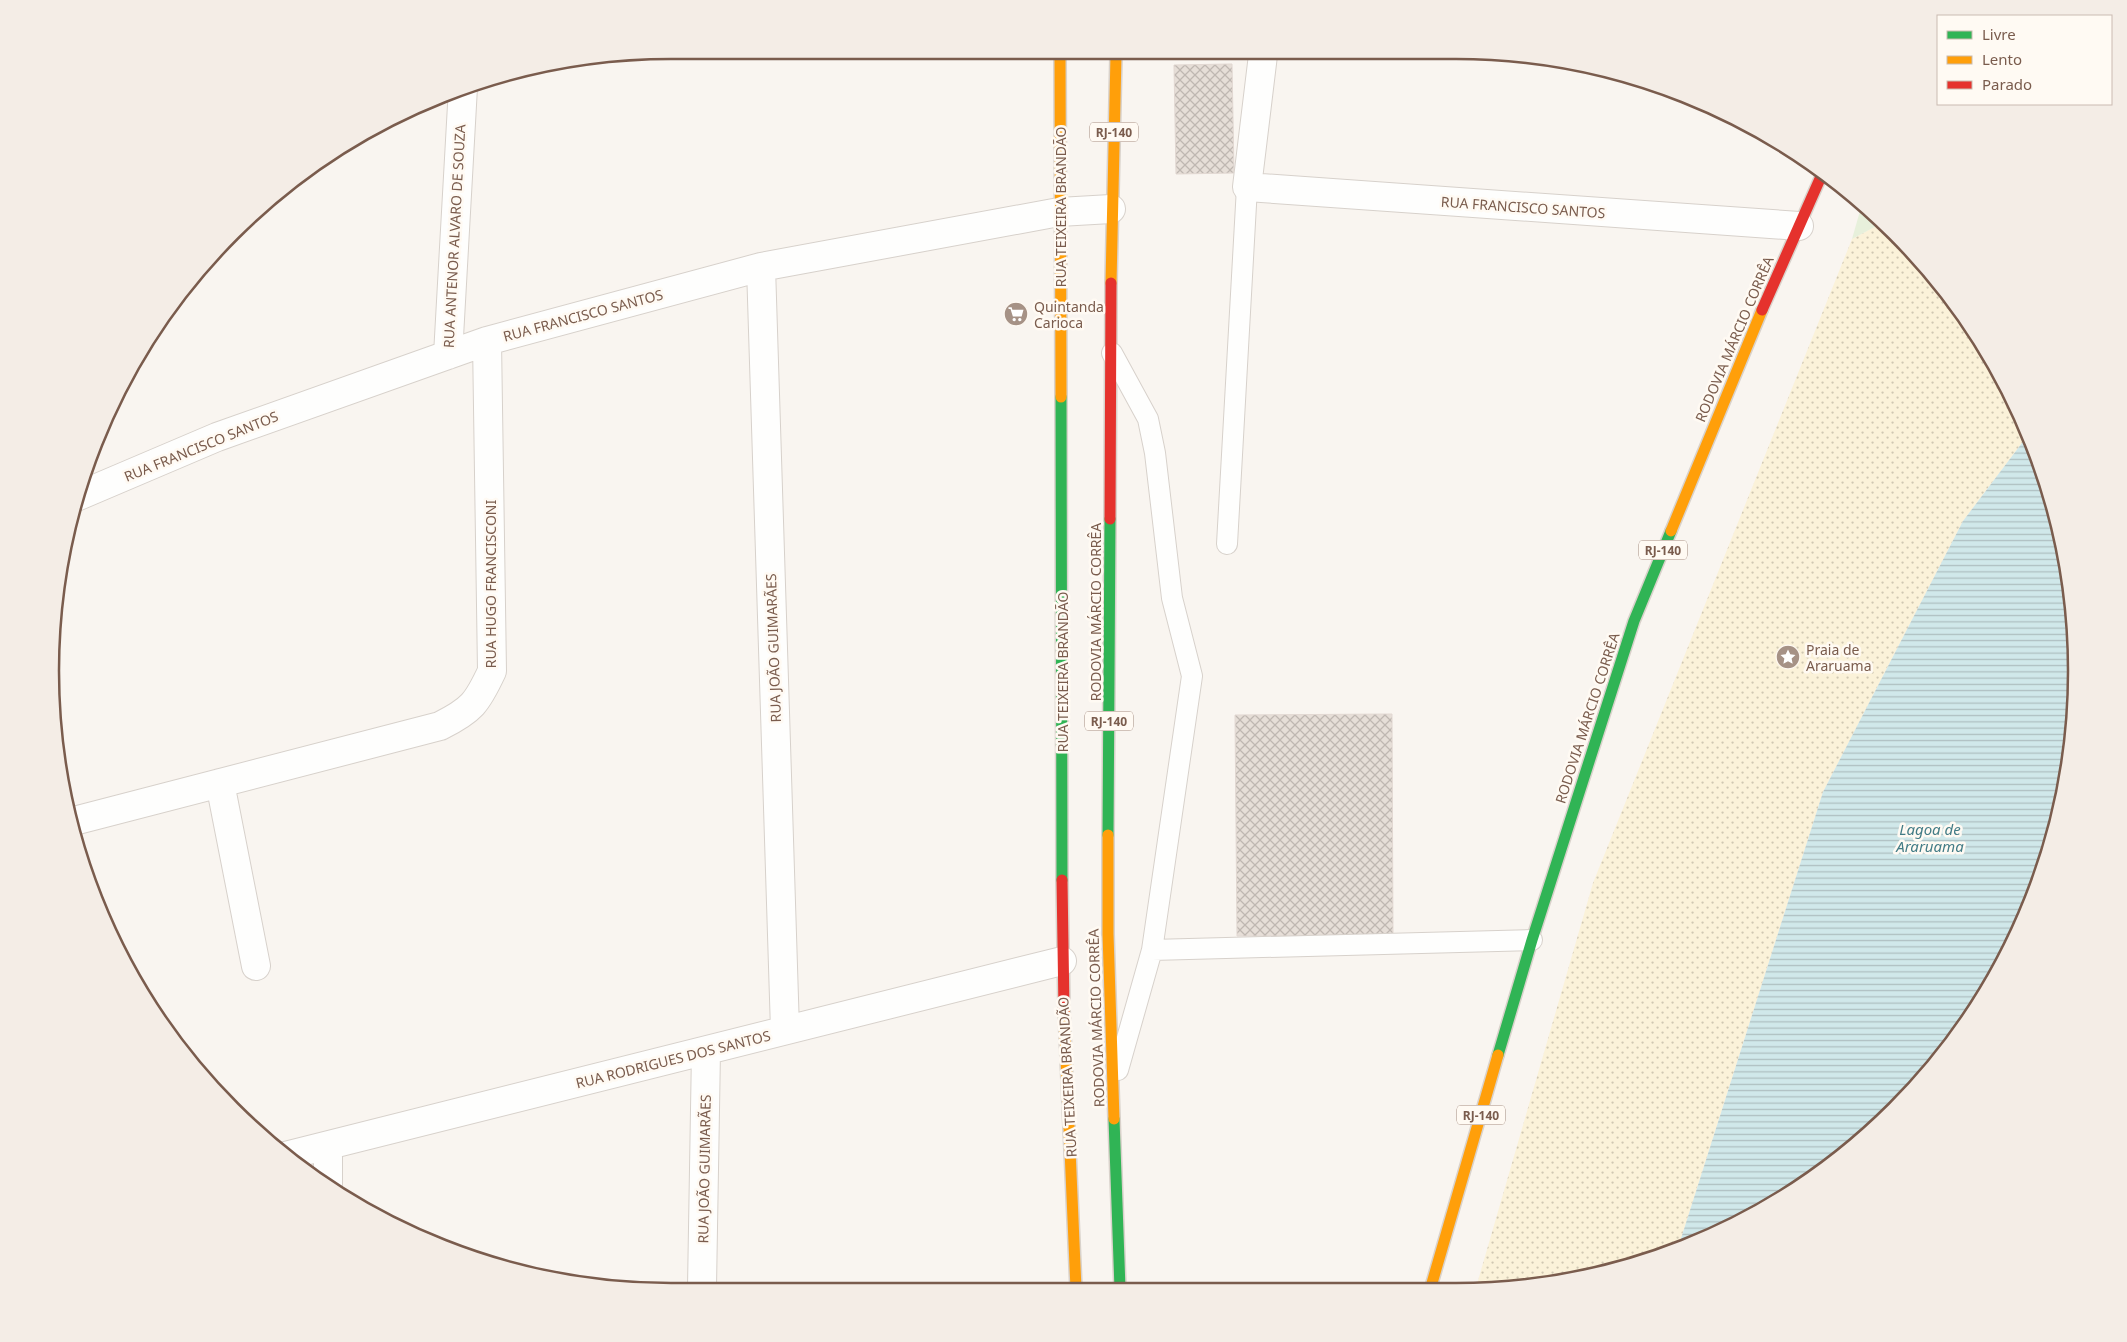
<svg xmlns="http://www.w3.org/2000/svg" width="2127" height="1342" viewBox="0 0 2127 1342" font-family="'Noto Sans',sans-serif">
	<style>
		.sand { fill: url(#sand-dots) }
		.park { fill: #e7f0db }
		.water { fill: url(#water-rules) }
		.building { fill: url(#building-cross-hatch); stroke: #e2d8d2 }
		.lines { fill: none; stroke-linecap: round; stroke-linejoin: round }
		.lane-casing { stroke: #d7d1cb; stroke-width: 22 }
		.street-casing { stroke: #d7d1cb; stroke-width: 30 }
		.fast-casing { stroke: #d9d2cb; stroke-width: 14 }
		.slow-casing { stroke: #d9d2cb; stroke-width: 14 }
		.jam-casing { stroke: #d9d2cb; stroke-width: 14 }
		.lane { stroke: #fefefd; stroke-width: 20 }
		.street { stroke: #fefefd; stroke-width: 28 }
		.fast { stroke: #30b455; stroke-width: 11 }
		.slow { stroke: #ff9f0a; stroke-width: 11 }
		.jam { stroke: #e5322d; stroke-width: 11 }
		.labels { text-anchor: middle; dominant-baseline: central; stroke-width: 5; stroke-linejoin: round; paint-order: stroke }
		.shield { fill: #fffaf3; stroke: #a28b7f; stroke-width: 1 }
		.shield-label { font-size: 12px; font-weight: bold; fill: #7a5c4d }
		.street-label { font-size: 14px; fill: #7a5c4d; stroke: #fffaf3 }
		.poi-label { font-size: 14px; fill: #7a5c4d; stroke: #fffaf3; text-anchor: start }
		.water-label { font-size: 15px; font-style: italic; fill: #437c86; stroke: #fffaf3 }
		.rim { fill: none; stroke: #7a5c4d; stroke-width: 2.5 }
	</style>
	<defs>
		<pattern id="sand-dots" width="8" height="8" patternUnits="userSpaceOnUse" patternTransform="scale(1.25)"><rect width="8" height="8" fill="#fbf2d9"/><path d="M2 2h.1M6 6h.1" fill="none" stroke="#d0c7b2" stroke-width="1.8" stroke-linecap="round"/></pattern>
		<pattern id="water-rules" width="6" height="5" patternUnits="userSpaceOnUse" patternTransform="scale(1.25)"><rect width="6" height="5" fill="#d0e8ea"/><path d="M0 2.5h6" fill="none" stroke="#aebfc0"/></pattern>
		<pattern id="building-cross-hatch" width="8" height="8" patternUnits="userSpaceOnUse" patternTransform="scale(1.25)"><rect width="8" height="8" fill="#e6ded7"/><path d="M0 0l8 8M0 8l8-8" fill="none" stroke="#bfb7b1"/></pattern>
	</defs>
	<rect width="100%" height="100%" fill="#f9f5f0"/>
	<path class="sand" d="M1882,223L1923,262L1994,361L2028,435L1963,521L1823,792L1678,1248L1617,1271L1497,1291H1475L1593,883L1852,239Z"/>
	<path class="park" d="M1862,204L1882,223L1852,239Z"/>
	<path class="water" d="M2028,435L2044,472L2072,590L2076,712L2056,832L2013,946L1948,1049L1834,1163L1731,1228L1678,1248L1823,792L1963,521Z"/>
	<path class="building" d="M1232,64L1234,173L1176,174L1174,65Z
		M1392,714L1393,936H1237L1235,715Z"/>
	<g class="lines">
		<g class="lane-casing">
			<path id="lane" d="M1112,353L1148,419L1155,453L1172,598L1192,676L1152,950L1118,1070
				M1227,544L1247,187
				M1152,950L1532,940"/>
		</g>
		<g class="street-casing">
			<path id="street" d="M1263,55L1247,187L1799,226
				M761,267L785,1030
				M448,355L463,87
				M76,497L217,437L487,341L761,267L1059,212L1111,209
				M220,783L256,966
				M70,822L440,726C472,710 477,703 492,671L487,341
				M328,1146V1184
				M285,1156L1062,961
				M702,1287L706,1051"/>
		</g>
		<g class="fast-casing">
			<path id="fast" d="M1061,397L1062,880
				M1108,835L1110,519
				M1498,1055L1532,940L1634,621L1671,531
				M1114,1119L1120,1289"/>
		</g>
		<g class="slow-casing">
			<path id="slow" d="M1060,55L1061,397
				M1111,283L1116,55
				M1671,531L1762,310
				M1108,835V934L1114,1119
				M1064,1010L1076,1289
				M1430,1290L1498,1055"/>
		</g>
		<g class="jam-casing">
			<path id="jam" d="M1762,310L1823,172
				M1110,519L1111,283
				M1062,880L1064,1010"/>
		</g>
		<use href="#lane" class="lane"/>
		<use href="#street" class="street"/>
		<use href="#fast" class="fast"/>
		<use href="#slow" class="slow"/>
		<use href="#jam" class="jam"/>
	</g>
	<defs>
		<g id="supermarket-disc" transform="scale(1.25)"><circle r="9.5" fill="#a69286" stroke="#fffaf3"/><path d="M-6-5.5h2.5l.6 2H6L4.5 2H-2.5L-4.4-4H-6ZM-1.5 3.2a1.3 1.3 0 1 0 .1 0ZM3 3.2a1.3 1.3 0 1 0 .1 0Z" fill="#fff"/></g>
		<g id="sight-disc" transform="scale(1.25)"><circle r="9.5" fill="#a69286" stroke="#fffaf3"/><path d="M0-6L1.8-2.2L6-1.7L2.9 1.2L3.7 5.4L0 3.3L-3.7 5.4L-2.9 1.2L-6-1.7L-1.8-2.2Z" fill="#fff"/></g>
	</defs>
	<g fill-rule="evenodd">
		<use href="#supermarket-disc" x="1016" y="314"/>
		<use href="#sight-disc" x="1788" y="657"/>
	</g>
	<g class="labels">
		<g class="shield">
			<rect x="1090" y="122.5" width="48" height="19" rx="4"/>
			<rect x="1639" y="540.5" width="48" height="19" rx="4"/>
			<rect x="1085" y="711.5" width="48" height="19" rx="4"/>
			<rect x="1457" y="1105.5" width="48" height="19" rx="4"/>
		</g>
		<g class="shield-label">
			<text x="1114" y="132">RJ-140</text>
			<text x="1663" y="550">RJ-140</text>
			<text x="1109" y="721">RJ-140</text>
			<text x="1481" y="1115">RJ-140</text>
		</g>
		<g class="street-label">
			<text transform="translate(1060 207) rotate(-90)">RUA TEIXEIRA BRANDÃO</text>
			<text transform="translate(1523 207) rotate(4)">RUA FRANCISCO SANTOS</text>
			<text transform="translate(454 236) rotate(-87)">RUA ANTENOR ALVARO DE SOUZA</text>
			<text transform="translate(583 315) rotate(-15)">RUA FRANCISCO SANTOS</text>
			<text transform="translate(1734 339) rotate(-67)">RODOVIA MÁRCIO CORRÊA</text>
			<text transform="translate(201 446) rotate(-22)">RUA FRANCISCO SANTOS</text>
			<text transform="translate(490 584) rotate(-90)">RUA HUGO FRANCISCONI</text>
			<text transform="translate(1095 612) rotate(-90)">RODOVIA MÁRCIO CORRÊA</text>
			<text transform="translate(773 648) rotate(-92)">RUA JOÃO GUIMARÃES</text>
			<text transform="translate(1062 672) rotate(-90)">RUA TEIXEIRA BRANDÃO</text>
			<text transform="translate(1587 718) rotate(-72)">RODOVIA MÁRCIO CORRÊA</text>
			<text transform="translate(1096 1018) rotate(-92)">RODOVIA MÁRCIO CORRÊA</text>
			<text transform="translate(673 1059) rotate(-14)">RUA RODRIGUES DOS SANTOS</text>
			<text transform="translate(1067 1077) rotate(-93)">RUA TEIXEIRA BRANDÃO</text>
			<text transform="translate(704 1169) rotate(-89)">RUA JOÃO GUIMARÃES</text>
		</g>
		<g class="poi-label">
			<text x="1034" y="306">Quintanda<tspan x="1034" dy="16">Carioca</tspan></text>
			<text x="1806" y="649">Praia de<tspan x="1806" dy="16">Araruama</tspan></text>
		</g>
		<g class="water-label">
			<text x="1930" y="829">Lagoa de<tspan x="1930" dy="17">Araruama</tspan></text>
		</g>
	</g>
	<path d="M0 0H2127V1342H0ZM671 59H1456A612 612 0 0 1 2068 671V671A612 612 0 0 1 1456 1283H671A612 612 0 0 1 59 671V671A612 612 0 0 1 671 59Z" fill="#f4ede6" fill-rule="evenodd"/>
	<path class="rim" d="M671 59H1456A612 612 0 0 1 2068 671V671A612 612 0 0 1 1456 1283H671A612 612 0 0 1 59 671V671A612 612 0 0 1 671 59Z"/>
	<rect x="1937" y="15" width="175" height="90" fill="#fffaf3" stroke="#cabbb1"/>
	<rect x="1947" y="31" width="25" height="8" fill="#30b455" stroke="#cabbb1"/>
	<text x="1982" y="40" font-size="15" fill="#7a5c4d">Livre</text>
	<rect x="1947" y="56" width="25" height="8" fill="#ff9f0a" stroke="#cabbb1"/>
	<text x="1982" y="65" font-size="15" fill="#7a5c4d">Lento</text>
	<rect x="1947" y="81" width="25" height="8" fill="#e5322d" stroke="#cabbb1"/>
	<text x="1982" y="90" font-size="15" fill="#7a5c4d">Parado</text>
</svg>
